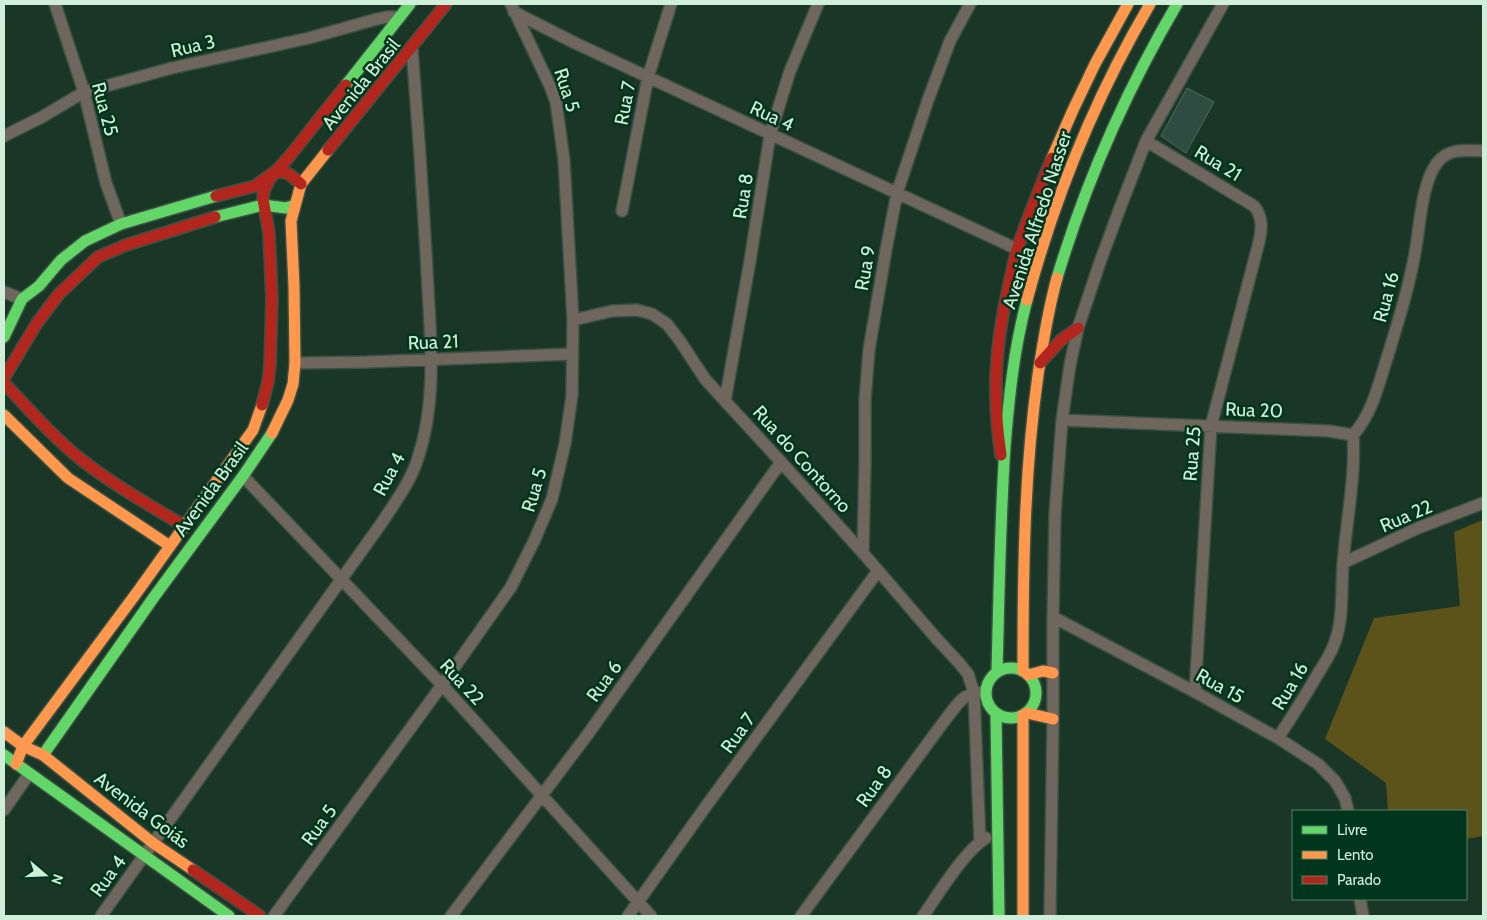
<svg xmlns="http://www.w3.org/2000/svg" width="1487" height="920" viewBox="0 0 1487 920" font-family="Cabin,sans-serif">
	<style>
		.green { fill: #5c531b }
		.building { fill: #2e4c41; stroke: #4c695e }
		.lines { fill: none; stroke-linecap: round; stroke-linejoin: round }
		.street-casing { stroke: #3a5143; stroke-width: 14 }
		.fast-casing { stroke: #3a5143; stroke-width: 14 }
		.slow-casing { stroke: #3a5143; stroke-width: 14 }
		.jam-casing { stroke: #3a5143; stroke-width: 14 }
		.street { stroke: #6f675e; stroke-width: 11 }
		.fast { stroke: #63d668; stroke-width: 11 }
		.slow { stroke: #ff974d; stroke-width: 11 }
		.jam { stroke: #b3261e; stroke-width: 11 }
		.labels { text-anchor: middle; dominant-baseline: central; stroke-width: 5; stroke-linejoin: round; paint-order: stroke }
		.street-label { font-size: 19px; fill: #d0efd9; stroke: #01361c }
	</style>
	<rect width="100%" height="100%" fill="#1a3627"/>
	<path class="green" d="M1483,520V836L1466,839V811H1388L1386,783L1325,739L1374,618L1460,606L1454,532Z"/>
	<path class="building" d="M1187,88L1214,102L1186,153L1161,136Z"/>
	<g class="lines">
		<g class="street-casing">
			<path id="street" d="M55,4L84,92L106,183L121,224
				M514,12L575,43L1017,249
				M4,136L42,117L84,92L172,68L309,38L377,19L387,17H400
				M1146,141L1254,206C1263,217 1262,229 1259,242L1211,426L1195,692
				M622,211L648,77L671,4
				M4,292L22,299
				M573,320L612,311L637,310L652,314L667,324L680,341L705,379L725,401L781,462L863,553L936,638L960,664L968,674L974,693L980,842
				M295,363L367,362L572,354
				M725,401L750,261L770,135L790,71L818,4
				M1062,420L1329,431L1353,435
				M1353,435C1373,413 1379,382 1388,355C1399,319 1410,284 1416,247C1420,223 1422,183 1437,163C1448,148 1467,150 1483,151
				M243,476L442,685L651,916
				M863,553L865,461V400L869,350L886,250L897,193L928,100L950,41L970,4
				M1343,563L1418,528L1483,503
				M1053,617L1195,692L1278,738L1318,764L1335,781L1345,798L1348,811
				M1278,738C1291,718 1304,698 1316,677C1322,667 1329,657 1333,647C1344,622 1341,591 1343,564C1346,523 1356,476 1353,435
				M4,810L29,774
				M1360,899L1363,916
				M101,916L383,521C396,501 411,481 418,458C438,398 430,333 427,271C423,196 418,122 412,48
				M274,916L442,685L511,587L535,539L552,499L565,444L572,395L573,320L564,160L556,102L550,86L511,4
				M451,916L588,734L781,462
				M628,916L704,809L878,571
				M801,916L945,720C960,702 961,693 986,692
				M923,916C938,895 964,851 986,838
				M1050,916L1053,719V617L1055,514L1062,420L1070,365L1078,328L1100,262L1120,208L1146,141L1223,4"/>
		</g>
		<g class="fast-casing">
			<path id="fast" d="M346,85L410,4
				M215,217L263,205L286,208L295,205
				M1057,278C1086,181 1126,91 1177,4
				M4,337L22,299L39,286L61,260L85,241L121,224L216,196
				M986 693a25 25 0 1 1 50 0a25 25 0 1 1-50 0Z
				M997,672C999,597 1000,522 1005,447C1009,397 1014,348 1027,300
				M996,713L999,916
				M4,755L229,916
				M43,755L154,597L243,476L272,433"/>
		</g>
		<g class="slow-casing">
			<path id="slow" d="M1052,158L1073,110L1095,64L1128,4
				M1027,300C1055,196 1096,96 1150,4
				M4,415L68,478L170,546
				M272,433L288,400L293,384L295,363L294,286L291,221L301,184L328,150
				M1023,671C1023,572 1024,473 1038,375C1043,342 1048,310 1057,278
				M1028,675L1043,671L1053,673
				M1027,713L1053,719
				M1023,715V916
				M4,732L23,746L43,755L153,843L193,870
				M16,764L23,746L138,591L253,430L262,405"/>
		</g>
		<g class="jam-casing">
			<path id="jam" d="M328,150L446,4
				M216,196L255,186L276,171L289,174L301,184
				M1040,363L1061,340L1078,328
				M4,378L37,323L59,294L98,257L126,245L215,217
				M4,383C28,408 51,435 78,457C110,483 148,504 184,526
				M262,405L268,382L270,365L272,299L269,233L263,199L264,190L271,177L288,158L346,85
				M1001,455C992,394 995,345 1009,285C1012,272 1014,259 1018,247C1028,217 1040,188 1052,158
				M193,870L260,916"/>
		</g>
		<use href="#street" class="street"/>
		<use href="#fast" class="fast"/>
		<use href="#slow" class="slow"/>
		<use href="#jam" class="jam"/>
	</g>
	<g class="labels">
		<g class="street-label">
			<text transform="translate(193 46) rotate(-13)">Rua 3</text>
			<text transform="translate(361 84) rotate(-51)">Avenida Brasil</text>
			<text transform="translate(567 90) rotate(72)">Rua 5</text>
			<text transform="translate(625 103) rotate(-79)">Rua 7</text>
			<text transform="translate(105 109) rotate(75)">Rua 25</text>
			<text transform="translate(772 116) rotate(25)">Rua 4</text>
			<text transform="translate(1218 163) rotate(31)">Rua 21</text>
			<text transform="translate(743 196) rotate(-81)">Rua 8</text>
			<text transform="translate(1037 220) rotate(-72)">Avenida Alfredo Nasser</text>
			<text transform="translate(865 268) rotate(-80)">Rua 9</text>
			<text transform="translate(1386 297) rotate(-75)">Rua 16</text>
			<text transform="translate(433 342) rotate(-2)">Rua 21</text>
			<text transform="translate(1254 410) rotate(2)">Rua 20</text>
			<text transform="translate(1192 454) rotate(-86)">Rua 25</text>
			<text transform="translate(802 459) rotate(48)">Rua do Contorno</text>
			<text transform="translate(389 474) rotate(-62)">Rua 4</text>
			<text transform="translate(211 489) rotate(-54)">Avenida Brasil</text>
			<text transform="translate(534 490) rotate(-73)">Rua 5</text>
			<text transform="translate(1406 516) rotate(-23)">Rua 22</text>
			<text transform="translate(604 681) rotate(-54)">Rua 6</text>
			<text transform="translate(462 682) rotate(47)">Rua 22</text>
			<text transform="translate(1220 686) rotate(29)">Rua 15</text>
			<text transform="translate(1290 686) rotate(-59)">Rua 16</text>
			<text transform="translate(738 733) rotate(-54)">Rua 7</text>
			<text transform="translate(874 786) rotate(-54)">Rua 8</text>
			<text transform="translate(142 810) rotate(37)">Avenida Goiás</text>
			<text transform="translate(319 825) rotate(-54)">Rua 5</text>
			<text transform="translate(108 876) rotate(-54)">Rua 4</text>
		</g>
	</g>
	<rect width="1487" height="920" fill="none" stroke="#d0efd9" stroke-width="10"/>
	<rect x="1292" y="810" width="175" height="90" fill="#01361c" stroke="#548068"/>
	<rect x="1302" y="826" width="25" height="8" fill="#63d668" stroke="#548068"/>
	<text x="1337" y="835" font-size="15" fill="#d0efd9">Livre</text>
	<rect x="1302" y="851" width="25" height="8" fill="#ff974d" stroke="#548068"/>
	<text x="1337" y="860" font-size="15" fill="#d0efd9">Lento</text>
	<rect x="1302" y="876" width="25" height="8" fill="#b3261e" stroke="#548068"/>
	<text x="1337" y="885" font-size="15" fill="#d0efd9">Parado</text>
	<g transform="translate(45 875) rotate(109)" stroke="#01361c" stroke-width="4" paint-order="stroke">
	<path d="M0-4L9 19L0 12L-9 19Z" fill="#d0efd9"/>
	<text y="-8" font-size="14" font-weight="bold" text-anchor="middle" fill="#d0efd9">N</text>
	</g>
</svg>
